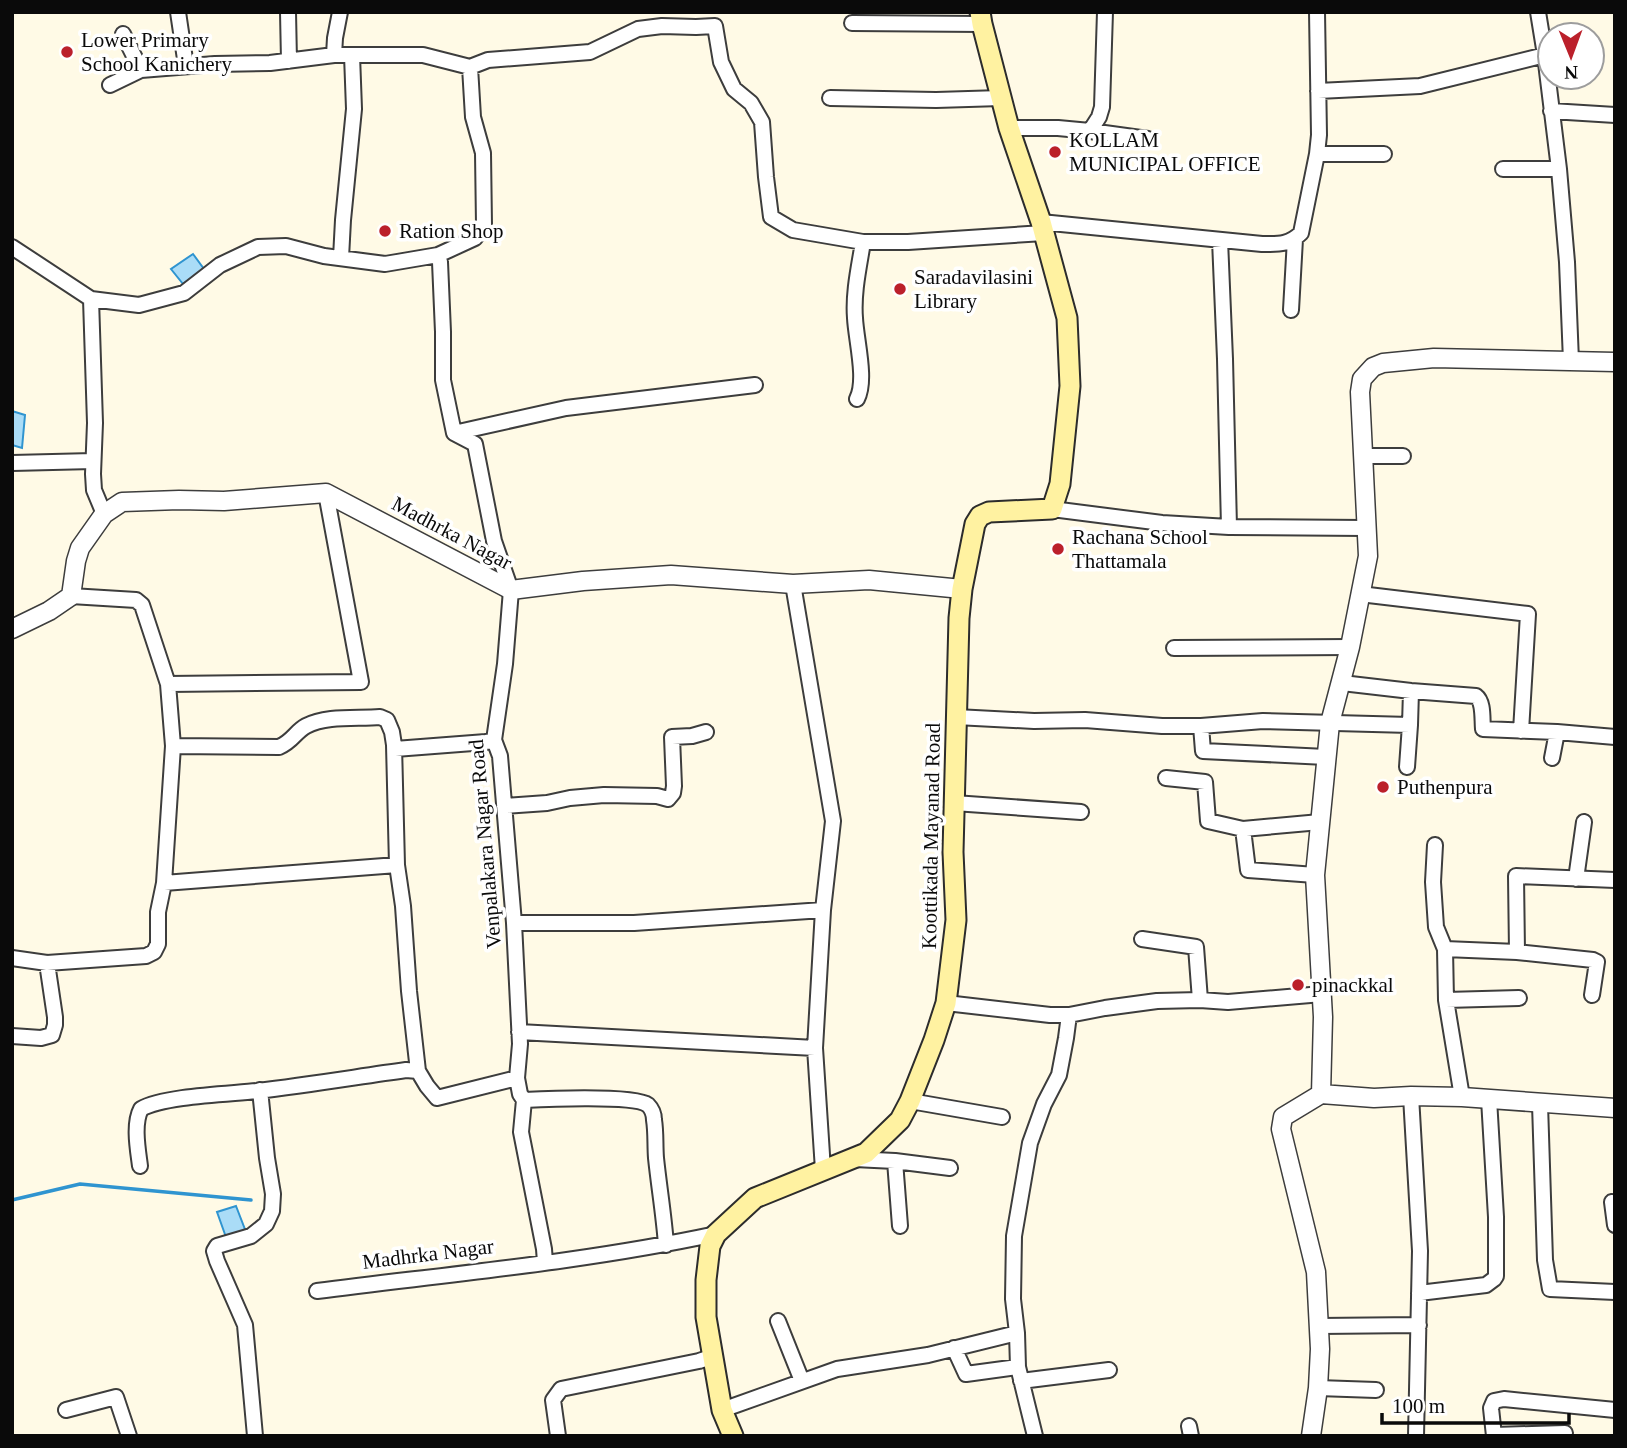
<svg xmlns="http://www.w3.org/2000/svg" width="1627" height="1448" viewBox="0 0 1627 1448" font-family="'Times New Roman',serif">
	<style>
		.water { fill: #aadcf7; stroke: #2f94d0; stroke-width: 2 }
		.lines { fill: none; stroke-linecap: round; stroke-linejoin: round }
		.stream { stroke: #2f94d0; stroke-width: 3.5 }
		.minor-casing { stroke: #3d3d3d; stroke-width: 18 }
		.tertiary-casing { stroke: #3d3d3d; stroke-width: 21 }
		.secondary-casing { stroke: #2c2c2c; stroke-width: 23 }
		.minor { stroke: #fff; stroke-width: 14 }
		.tertiary { stroke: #fff; stroke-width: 18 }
		.secondary { stroke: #fff2a1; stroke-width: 19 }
		.poi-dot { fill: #bb202b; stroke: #fff; stroke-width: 2.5 }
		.labels { text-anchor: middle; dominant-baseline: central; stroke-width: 7; stroke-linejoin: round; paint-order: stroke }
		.poi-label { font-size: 21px; fill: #0a0a0a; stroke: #fff; text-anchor: start }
		.street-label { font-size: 21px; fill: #0a0a0a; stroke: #fff }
	</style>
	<rect width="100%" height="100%" fill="#fffae6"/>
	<path class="water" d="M193,254L204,269L183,284L171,269Z
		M12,411L25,415L22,448L12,445Z
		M236,1206L246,1232L227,1240L217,1212Z"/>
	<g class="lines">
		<path class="stream" d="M12,1200L80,1184L251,1200"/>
		<g class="minor-casing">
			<path id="minor" d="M178,12L186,66
				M288,12L289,61
				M340,12L335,38L334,55H423L470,67L488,60L590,52L638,29L662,26L696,27L715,26L721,62L734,89L751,103L762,122L766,177L771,217L793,230L863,242H908L1044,233
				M1538,12L1545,55L1559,169L1567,262L1571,361
				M852,23L982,24
				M123,34L141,70
				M110,85L141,70L215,64L270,63L334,55
				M1318,91L1420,86L1545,55
				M830,98L936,100L1001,98
				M1551,111L1615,115
				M1009,128H1058L1090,131L1099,117L1102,107L1105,12
				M1090,131L1148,139
				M1317,154H1384
				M1503,169H1559
				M1041,222L1262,244C1278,244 1289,245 1301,233L1317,154L1319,135L1317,12
				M1220,240L1225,359L1229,527
				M12,247L91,299L139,305L184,293L220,265L258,247L286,246L324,256L385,264L438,255L440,262L443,332V380L454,433L475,444L494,541L511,590L505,664L494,740L500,756L514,923L520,1044L517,1078L520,1094L524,1100C545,1099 634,1095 648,1105C652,1109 654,1114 654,1120C656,1132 655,1145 656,1158C659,1187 664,1216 666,1245
				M438,255L475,238L484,225L483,153L473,117L470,67
				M341,258L343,220L354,109L352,55
				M91,299L95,423L93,474L94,490L104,514
				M1291,310L1295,239
				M857,399C867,380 856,340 855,318C853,293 859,267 863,242
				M454,433L566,408L755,385
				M1362,456H1403
				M12,463L93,461
				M1052,509L1162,523L1229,527L1365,528
				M793,584L833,821L823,910L815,1048L823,1170
				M1360,594L1528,614L1521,731
				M1174,648L1350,647
				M1342,683L1411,691L1476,696C1484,702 1482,719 1483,729L1557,732L1615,737
				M168,684L361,682L326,493
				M956,717L1034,721L1085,720L1162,726H1201L1263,721L1410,725L1407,767
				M1410,725L1411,691
				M1201,726L1203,751L1326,757
				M173,746L279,747C293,741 295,732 306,726C327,715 357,719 380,717L387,720L392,732L394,745L397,865L403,906L409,991L418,1071
				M395,749L486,742L494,740
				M1552,758L1557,732
				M1166,778L1205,782L1208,821L1243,829L1248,870L1315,875
				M954,803L1081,812
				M504,806L547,803L570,798L604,795L657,796L668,799L673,793L674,786L672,737L692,736L706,732
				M1243,829L1320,822
				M1435,845L1433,882L1436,927L1445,949L1446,1000L1462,1097
				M1576,879L1584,822
				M164,883L397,865
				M514,923H634L823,910
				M1142,939L1196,947L1200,1000
				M1445,949L1517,952L1516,876L1615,880
				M1517,952L1593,960L1597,962L1592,995
				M12,958L47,963L146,956L154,952L158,944V912L164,883L173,746L168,684L142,605L136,600L71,596
				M1446,1000L1519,998
				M946,1003L1050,1015H1069L1105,1008L1157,1001L1200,1000L1228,1002L1322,994
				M519,1032L815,1048
				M12,1036L41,1038L52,1035L55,1025V1017L47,963
				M1411,1096L1420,1251L1416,1436
				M524,1100L521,1132L544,1249L545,1262
				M910,1101L1002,1117
				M1540,1104L1545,1260L1550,1289L1615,1292
				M854,1159L895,1161L950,1168
				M895,1161L900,1226
				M140,1166C138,1150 133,1124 141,1109C163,1096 229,1094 257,1091C307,1085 356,1077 406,1070L418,1071L427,1086L437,1098L517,1078
				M1612,1202L1615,1225
				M317,1291C450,1274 585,1262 716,1234
				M1419,1293L1486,1285L1494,1279L1496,1276V1217L1489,1099
				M778,1321L802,1381
				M1319,1326L1419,1325
				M954,1348L966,1374L1018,1367
				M1021,1381L1109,1370
				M1318,1388L1376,1390
				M66,1410L116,1397L129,1436
				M722,1410L837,1369L928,1355L1017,1333
				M1189,1426L1191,1436
				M1494,1435L1565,1433
				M255,1436L245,1325L217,1261L214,1251L217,1246L251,1236L266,1224L272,1211L273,1194L267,1158L260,1090
				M558,1436L553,1400L561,1389L699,1361L714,1356
				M1035,1436L1018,1367L1017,1333L1013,1299L1014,1236L1030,1143L1044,1104L1059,1075L1066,1038L1069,1015
				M1494,1436L1491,1408L1494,1401L1504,1399L1615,1410"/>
		</g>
		<g class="tertiary-casing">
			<path id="tertiary" d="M12,629L49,611L71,596L76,561L80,548L104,514L122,502L179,500L224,501L326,493L511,590L583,581L671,575L793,584L869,580L962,589
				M1321,1094L1374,1098L1411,1096L1462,1097L1615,1108
				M1311,1436L1318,1388L1320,1349L1316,1272L1281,1129L1283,1117L1321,1094L1323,1017L1315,875L1330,723L1350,647L1368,556L1360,392L1362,379L1373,367L1383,363L1434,358L1615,362"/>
		</g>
		<g class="secondary-casing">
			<path id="secondary" d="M733,1436L722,1410L706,1317V1280L710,1246L716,1234L755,1198L866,1153L900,1120L910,1101L934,1040L946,1003L956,920L953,852L959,618L962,589L975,524L980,516L989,512L1052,509L1060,484L1070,386L1067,318L1041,222L1009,128L982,24L980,12"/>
		</g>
		<use href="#minor" class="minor"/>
		<use href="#tertiary" class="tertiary"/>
		<use href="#secondary" class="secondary"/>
	</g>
	<g class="poi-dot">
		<circle cx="67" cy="52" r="7"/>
		<circle cx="1055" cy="152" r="7"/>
		<circle cx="385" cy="231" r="7"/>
		<circle cx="900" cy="289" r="7"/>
		<circle cx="1058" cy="549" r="7"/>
		<circle cx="1383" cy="787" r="7"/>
		<circle cx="1298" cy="985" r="7"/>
	</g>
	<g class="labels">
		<g class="poi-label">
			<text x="81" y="40">Lower Primary<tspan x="81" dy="24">School Kanichery</tspan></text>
			<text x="1069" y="140">KOLLAM<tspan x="1069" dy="24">MUNICIPAL OFFICE</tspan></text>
			<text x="399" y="231">Ration Shop</text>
			<text x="914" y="277">Saradavilasini<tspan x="914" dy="24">Library</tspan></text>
			<text x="1072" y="537">Rachana School<tspan x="1072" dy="24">Thattamala</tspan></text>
			<text x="1397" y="787">Puthenpura</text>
			<text x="1312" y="985">pinackkal</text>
		</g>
		<g class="street-label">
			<text transform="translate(452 533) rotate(28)">Madhrka Nagar</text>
			<text transform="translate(931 836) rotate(-89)">Koottikada Mayanad Road</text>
			<text transform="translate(485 844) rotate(-95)">Venpalakara Nagar Road</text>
			<text transform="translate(428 1254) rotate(-7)">Madhrka Nagar</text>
		</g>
	</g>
	<rect width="1627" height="1448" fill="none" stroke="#0a0a0a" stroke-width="28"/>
	<g transform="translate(1571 56) rotate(179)"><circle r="33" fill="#ffffff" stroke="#9d9d9d" stroke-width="2"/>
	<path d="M0-5L12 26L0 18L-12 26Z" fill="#bb202b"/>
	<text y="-10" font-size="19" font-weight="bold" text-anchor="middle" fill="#0a0a0a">N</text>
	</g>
	<path d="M1382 1413v10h187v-10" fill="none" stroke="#0a0a0a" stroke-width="3.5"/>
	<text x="1392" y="1413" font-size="21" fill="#0a0a0a" stroke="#ffffff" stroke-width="5" paint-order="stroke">100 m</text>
</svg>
